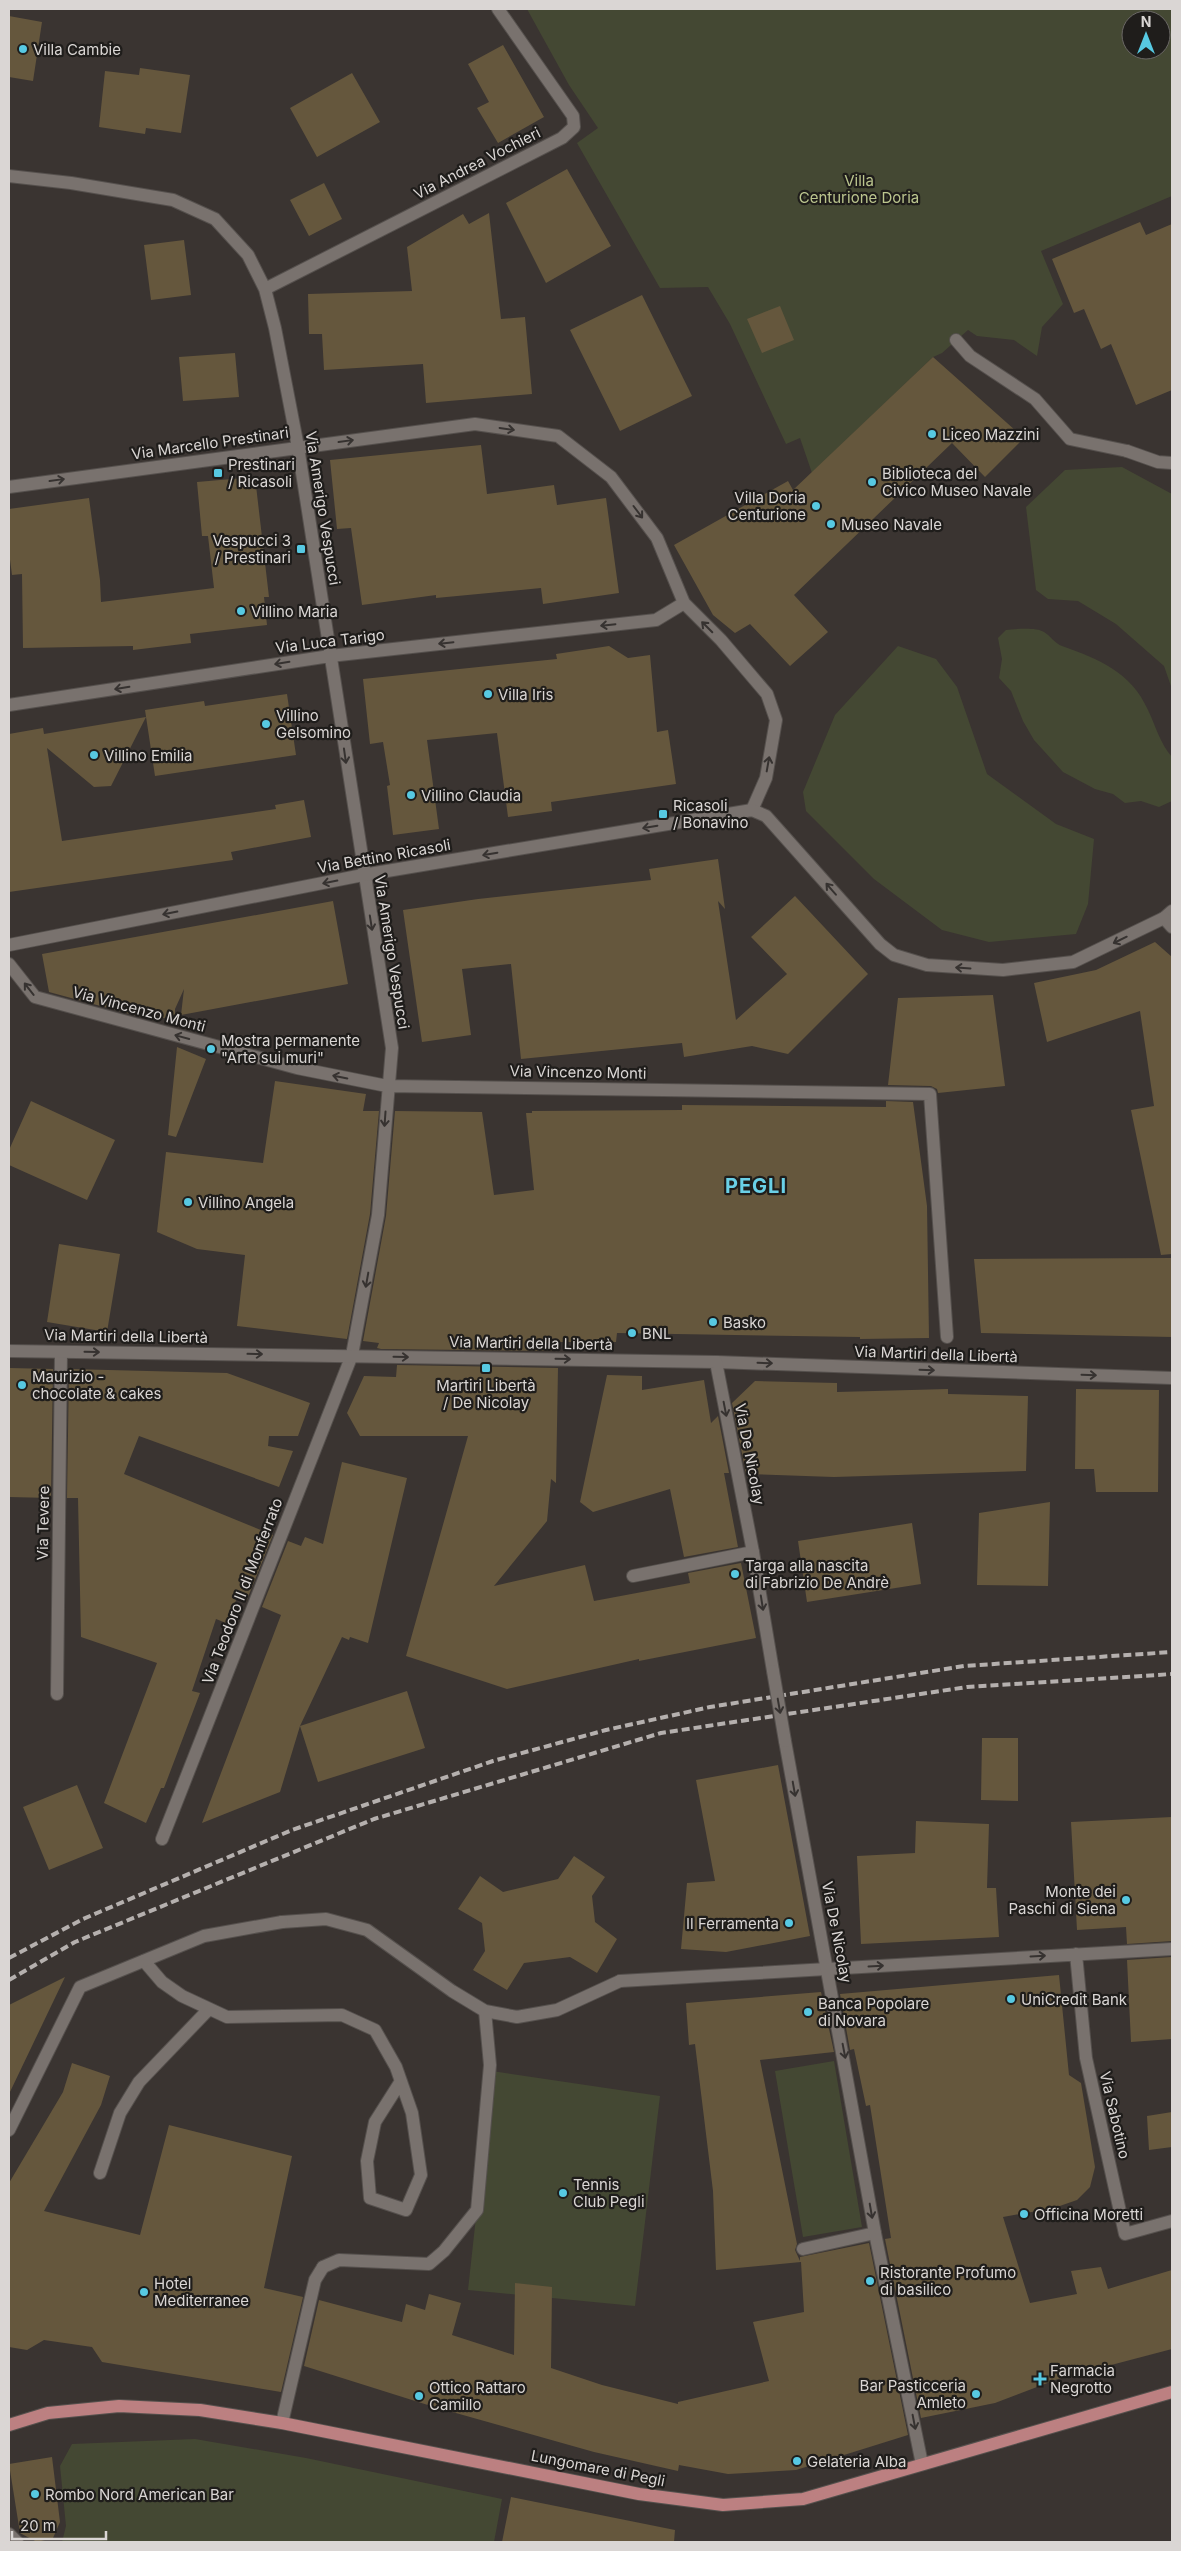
<svg xmlns="http://www.w3.org/2000/svg" width="1181" height="2551" viewBox="0 0 1181 2551" font-family="Inter,sans-serif">
	<style>
		.green { fill: #444833; fill-rule: evenodd }
		.building { fill: #65573d }
		.lines { fill: none; stroke-linecap: round; stroke-linejoin: round }
		.service-casing { stroke: #55504d; stroke-width: 14 }
		.pedestrian-casing { stroke: #55504d; stroke-width: 14 }
		.minor-casing { stroke: #55504d; stroke-width: 14 }
		.tertiary-casing { stroke: #55504d; stroke-width: 14 }
		.primary-casing { stroke: #55504d; stroke-width: 14 }
		.service { stroke: #79726e; stroke-width: 12 }
		.pedestrian { stroke: #79726e; stroke-width: 12 }
		.minor { stroke: #79726e; stroke-width: 12 }
		.tertiary { stroke: #79726e; stroke-width: 12 }
		.primary { stroke: #bc8081; stroke-width: 12 }
		.rail { stroke: #b5b0ae; stroke-width: 4; stroke-dasharray: 8 4; stroke-linecap: butt }
		.tertiary-bridge-casing { stroke: #55504d; stroke-width: 14; stroke-linecap: butt }
		.tertiary-bridge { stroke: #79726e; stroke-width: 12 }
		.oneway { stroke: #363230 }
		.poi-dot { fill: #57c9e2; stroke: #1f1d1b; stroke-width: 2 }
		.labels { text-anchor: middle; dominant-baseline: central; stroke-width: 4.5; stroke-linejoin: round; paint-order: stroke }
		.poi-label { font-size: 15px; fill: #dad6d4; stroke: #1f1d1b; text-anchor: start }
		.street-label { font-size: 15px; fill: #dad6d4; stroke: #1f1d1b }
		.park-label { font-size: 15px; fill: #bbc58e; stroke: #1f1d1b }
		.district-label { font-size: 20px; font-weight: bold; letter-spacing: 1px; fill: #6ad0e7; stroke: #1f1d1b }
	</style>
	<rect width="100%" height="100%" fill="#3a3431"/>
	<path class="green" d="M527,9H1172V196L1041,251L1063,304L1042,327L1037,356L1014,340L977,336L968,330L942,353L933,357L812,473L800,438L786,444L730,324L708,287L660,288L577,143L598,128L569,85ZM1131,20H1161V50H1131Z
		M1122,467L1172,494V689L1164,666L1116,624L1078,601L1048,599L1036,590L1026,507L1065,470Z
		M1006,630C1016,629 1036,627 1044,632C1051,636 1054,643 1062,646C1099,659 1131,672 1148,710C1156,727 1160,743 1172,757V801L1159,807L1141,801L1125,803L1113,794L1095,789L1063,772L1034,740L1023,721L1011,691L999,678L1002,659L998,638Z
		M898,646L936,659L957,687L987,774L1056,824L1094,839L1088,904L1076,934L989,942L942,930L874,879L806,811L803,792L835,715Z
		M834,2061L862,2227L803,2237L775,2071Z
		M492,2071L660,2096L635,2306L468,2290Z
		M195,2439L306,2458L502,2499L494,2542H62L66,2526L60,2466L72,2444Z"/>
	<path class="building" d="M9,16L42,22L33,81L9,77Z
		M503,45L544,117L498,143L477,108L489,102L468,64Z
		M140,68L190,75L181,133L146,128L145,134L99,127L105,71L139,75Z
		M352,73L380,122L317,157L290,108Z
		M567,169L611,246L546,283L506,203Z
		M324,183L342,219L309,236L290,200Z
		M489,213L501,319L525,317L532,394L426,403L423,364L324,370L322,334H309L308,294L412,291L407,247L463,214L469,224Z
		M1140,222L1146,235L1172,224V390L1136,405L1111,344L1101,349L1084,309L1074,313L1052,259Z
		M184,240L191,295L151,300L144,245Z
		M642,295L692,396L620,431L570,330Z
		M780,306L794,340L762,353L747,319Z
		M235,353L239,397L183,401L179,357Z
		M933,357L1024,438L985,477L952,443L794,595L828,632L790,666L750,624L735,633L713,615L674,545L788,481L793,490Z
		M481,445L487,494L554,485L557,505L606,498L619,593L543,604L541,588L436,598V595L362,605L351,528L337,529L330,460Z
		M255,477L269,597H264L267,625L190,634L191,643L133,650V646L23,648L22,574L12,575L9,552V509L89,498L100,580L101,602L214,588L208,536H202L197,482Z
		M609,646L628,658L650,655L657,732L668,730L676,784L551,802L552,811L508,817L497,733L427,740L439,829L393,835L387,786L390,785L383,742L370,744L363,679L557,659L556,654Z
		M287,694L296,755L155,776L145,710L204,701L205,706Z
		M146,717L111,786L94,787L47,748L62,841L276,809L275,805L304,800L311,837L231,852L233,860L9,892V734L43,728L44,734Z
		M718,859L725,909L718,901L736,1020L787,974L751,937L795,896L868,974L788,1054L752,1046L684,1057L682,1043L521,1059L511,964L462,969L471,1035L422,1042L403,910L478,899L651,880L649,869Z
		M333,901L348,984L181,1015L184,989L175,1009V1016L152,1020L49,992L42,954Z
		M1155,942L1172,957V1254L1161,1255L1131,1110L1154,1106L1140,1011L1047,1042L1034,983L1096,970Z
		M993,995L1005,1086L938,1093L937,1089L931,1086L888,1085L898,998Z
		M177,1047L206,1059L176,1137L168,1135Z
		M275,1081L366,1094L363,1111H379L370,1214L347,1339L237,1326L245,1255L197,1249L157,1232L166,1152L263,1163Z
		M31,1101L115,1140L87,1200L9,1165V1150Z
		M886,1101L913,1102L927,1206L929,1338L860,1339V1337L617,1333L616,1342H559L558,1351L381,1349L377,1348L379,1343L363,1341L386,1216L395,1111L482,1112L494,1195L534,1190L526,1113H532V1111L682,1110V1105L886,1107Z
		M59,1244L120,1254L107,1332L47,1322Z
		M1172,1258V1337L981,1333L974,1259Z
		M397,1365L558,1368L556,1483L551,1479L547,1521L494,1586L585,1565L594,1601L690,1583L688,1573L741,1563L756,1638L639,1661V1659L507,1689L406,1656L468,1436H360L347,1413L364,1376L396,1377Z
		M9,1368L53,1369L51,1498L9,1497Z
		M69,1369L227,1373L310,1403L298,1436H269L268,1446L293,1451L279,1487L139,1436L124,1474L273,1535L246,1602L237,1598L226,1623L216,1619L192,1691L200,1693L164,1788H161L146,1823L104,1803L157,1663L81,1637L78,1498H67Z
		M607,1375L642,1376V1390L704,1380L711,1423L718,1416L729,1473H724L738,1547L684,1557L670,1489L593,1512L580,1502Z
		M755,1381L837,1383V1392L948,1389V1394L1028,1396L1026,1471L834,1477L746,1474L732,1403Z
		M1076,1389L1159,1390L1158,1492H1096L1094,1469H1075Z
		M342,1462L407,1478L368,1643L350,1637L349,1640L342,1637L300,1726L280,1792L202,1823L281,1615L262,1607L288,1541L301,1546L305,1537L323,1544Z
		M1050,1502L1048,1586L977,1585L979,1513Z
		M912,1523L921,1584L807,1602L798,1541Z
		M407,1691L425,1748L318,1782L300,1726Z
		M982,1738H1018V1801L981,1800Z
		M778,1765L810,1936L726,1952L681,1949L687,1883L715,1881L696,1780Z
		M77,1785L103,1848L49,1870L23,1807Z
		M1172,1817V1941L1127,1944L1126,1927L1077,1930L1071,1822Z
		M916,1821L989,1824L987,1888H996L999,1937L861,1944L857,1856L915,1853Z
		M574,1856L605,1877L592,1896L595,1922L617,1939L597,1973L570,1957L524,1963L507,1990L473,1970L485,1951L482,1923L458,1909L480,1876L503,1892L558,1879Z
		M1172,1957V2039L1131,2042L1127,1960Z
		M1059,1975L1069,2075L1081,2083L1095,2167L1090,2187L1077,2200L1054,2208L1003,2217L1030,2303L1077,2294L1071,2271L1101,2267L1108,2289L1172,2270V2349L1058,2379L995,2403L921,2418L885,2239L891,2238L870,2105L866,2106L854,2049L850,2050L840,1994Z
		M65,1977L9,2094V2005Z
		M821,1992L834,2052L760,2060L797,2244L795,2250L800,2261V2257L869,2243L908,2435L796,2470L728,2474L679,2465L678,2471L594,2452L431,2406L304,2366L319,2300L402,2322L406,2304L425,2310L429,2294L461,2303L452,2335L514,2355L515,2283L552,2287L551,2368L602,2385L678,2404V2402L769,2381L753,2322L804,2312L801,2262L716,2270L713,2191L695,2044L689,2045L686,2003Z
		M72,2063L110,2076L101,2105L44,2211L140,2235L169,2125L292,2156L264,2288L303,2297L281,2392L102,2362L92,2347L44,2340L27,2350L9,2347V2183L63,2092Z
		M1172,2112V2147L1149,2150L1147,2116Z
		M52,2457L60,2522L53,2538L37,2542L20,2533L9,2464Z
		M511,2497L675,2530L674,2542H502Z"/>
	<g class="lines">
		<g class="service-casing">
			<path id="service" d="M144,1961L162,1982L182,1996L227,2017L342,2015L375,2030L396,2067L412,2113L421,2175L406,2210L370,2198L367,2161L375,2122L401,2081
				M100,2173L120,2113L139,2082L209,2009
				M803,2249L875,2233
				M282,2423L315,2280L323,2267"/>
		</g>
		<g class="pedestrian-casing">
			<path id="pedestrian" d="M956,340L970,356L1035,399L1070,439L1127,451
				M282,1922L326,1919L367,1930L452,1991L485,2011L517,2017L557,2010L620,1981
				M323,2267L339,2260L429,2264L444,2251L477,2210L490,2065L485,2011
				M9,2534L17,2542"/>
		</g>
		<g class="minor-casing">
			<path id="minor" d="M9,176L71,183L173,200L215,219L248,255L265,289L275,328L298,447L392,1048L378,1215L352,1355L162,1839
				M265,289L562,138L574,127L573,116L498,9
				M1127,451L1158,462L1172,463
				M9,487L475,424L558,436L611,477L657,538L684,603L656,620L330,656L9,705
				M684,603L721,640L767,694L776,720L766,778L752,810
				M1164,918L1172,911
				M9,964L35,997L297,1068L387,1086L930,1094L947,1337
				M716,1362L1172,1378
				M633,1576L753,1552
				M57,1694L61,1352
				M1076,1954L1086,2058L1125,2234L1172,2221
				M620,1981L1172,1949
				M9,2130L80,1987L204,1936L282,1922"/>
		</g>
		<g class="tertiary-casing">
			<path id="tertiary" d="M9,945L363,875L752,810L766,816L880,944L894,955L927,965L1003,970L1073,962L1164,918L1172,927
				M9,1351L716,1362L753,1552L773,1671
				M785,1741L875,2233L922,2464"/>
		</g>
		<g class="primary-casing">
			<path id="primary" d="M9,2425L48,2413L119,2406L200,2410L282,2423L639,2494L723,2505L803,2499L1172,2392"/>
		</g>
		<use href="#service" class="service"/>
		<use href="#pedestrian" class="pedestrian"/>
		<use href="#minor" class="minor"/>
		<use href="#tertiary" class="tertiary"/>
		<use href="#primary" class="primary"/>
		<path class="rail" d="M9,1958L83,1919L292,1830L493,1761L606,1730L710,1707L964,1666L1172,1652
			M9,1980L75,1942L374,1819L661,1733L967,1687L1172,1674"/>
		<g class="tertiary-bridge-casing">
			<path id="tertiary-bridge" d="M773,1671L785,1741"/>
		</g>
		<use href="#tertiary-bridge" class="tertiary-bridge"/>
	</g>
	<defs><path id="oneway-shaft" d="M-6 0H5M1.5-3L5.5 0L1.5 3" fill="none" stroke-width="1.6" stroke-linecap="round" stroke-linejoin="round" transform="scale(1.25)"/></defs>
	<g class="oneway">
		<use href="#oneway-shaft" transform="translate(507 429) rotate(8)"/>
		<use href="#oneway-shaft" transform="translate(346 441) rotate(-8)"/>
		<use href="#oneway-shaft" transform="translate(57 480) rotate(-8)"/>
		<use href="#oneway-shaft" transform="translate(638 512) rotate(53)"/>
		<use href="#oneway-shaft" transform="translate(608 625) rotate(174)"/>
		<use href="#oneway-shaft" transform="translate(707 627) rotate(-135)"/>
		<use href="#oneway-shaft" transform="translate(446 643) rotate(174)"/>
		<use href="#oneway-shaft" transform="translate(282 663) rotate(171)"/>
		<use href="#oneway-shaft" transform="translate(122 688) rotate(171)"/>
		<use href="#oneway-shaft" transform="translate(345 756) rotate(82)"/>
		<use href="#oneway-shaft" transform="translate(768 764) rotate(-80)"/>
		<use href="#oneway-shaft" transform="translate(650 827) rotate(170)"/>
		<use href="#oneway-shaft" transform="translate(490 854) rotate(170)"/>
		<use href="#oneway-shaft" transform="translate(330 882) rotate(169)"/>
		<use href="#oneway-shaft" transform="translate(831 889) rotate(-131)"/>
		<use href="#oneway-shaft" transform="translate(170 913) rotate(169)"/>
		<use href="#oneway-shaft" transform="translate(371 923) rotate(81)"/>
		<use href="#oneway-shaft" transform="translate(1120 940) rotate(154)"/>
		<use href="#oneway-shaft" transform="translate(963 968) rotate(-176)"/>
		<use href="#oneway-shaft" transform="translate(29 989) rotate(-128)"/>
		<use href="#oneway-shaft" transform="translate(182 1037) rotate(-165)"/>
		<use href="#oneway-shaft" transform="translate(340 1077) rotate(-169)"/>
		<use href="#oneway-shaft" transform="translate(385 1119) rotate(94)"/>
		<use href="#oneway-shaft" transform="translate(367 1280) rotate(100)"/>
		<use href="#oneway-shaft" transform="translate(92 1352) rotate(1)"/>
		<use href="#oneway-shaft" transform="translate(255 1354) rotate(1)"/>
		<use href="#oneway-shaft" transform="translate(401 1357) rotate(1)"/>
		<use href="#oneway-shaft" transform="translate(563 1359) rotate(1)"/>
		<use href="#oneway-shaft" transform="translate(765 1363) rotate(2)"/>
		<use href="#oneway-shaft" transform="translate(927 1370) rotate(2)"/>
		<use href="#oneway-shaft" transform="translate(1089 1375) rotate(2)"/>
		<use href="#oneway-shaft" transform="translate(725 1409) rotate(79)"/>
		<use href="#oneway-shaft" transform="translate(762 1603) rotate(81)"/>
		<use href="#oneway-shaft" transform="translate(779 1706) rotate(80)"/>
		<use href="#oneway-shaft" transform="translate(794 1789) rotate(80)"/>
		<use href="#oneway-shaft" transform="translate(1038 1956) rotate(-3)"/>
		<use href="#oneway-shaft" transform="translate(876 1966) rotate(-3)"/>
		<use href="#oneway-shaft" transform="translate(844 2051) rotate(79)"/>
		<use href="#oneway-shaft" transform="translate(871 2211) rotate(80)"/>
		<use href="#oneway-shaft" transform="translate(914 2422) rotate(79)"/>
	</g>
	<g class="poi-dot">
		<circle cx="23" cy="49" r="5"/>
		<circle cx="932" cy="434" r="5"/>
		<rect x="213" y="468" width="10" height="10" rx="2.5"/>
		<circle cx="872" cy="482" r="5"/>
		<circle cx="816" cy="506" r="5"/>
		<circle cx="831" cy="524" r="5"/>
		<rect x="296" y="544" width="10" height="10" rx="2.5"/>
		<circle cx="241" cy="611" r="5"/>
		<circle cx="488" cy="694" r="5"/>
		<circle cx="266" cy="724" r="5"/>
		<circle cx="94" cy="755" r="5"/>
		<circle cx="411" cy="795" r="5"/>
		<rect x="658" y="809" width="10" height="10" rx="2.5"/>
		<circle cx="211" cy="1049" r="5"/>
		<circle cx="188" cy="1202" r="5"/>
		<circle cx="713" cy="1322" r="5"/>
		<circle cx="632" cy="1333" r="5"/>
		<rect x="481" y="1363" width="10" height="10" rx="2.5"/>
		<circle cx="22" cy="1385" r="5"/>
		<circle cx="735" cy="1574" r="5"/>
		<circle cx="1126" cy="1900" r="5"/>
		<circle cx="789" cy="1923" r="5"/>
		<circle cx="1011" cy="1999" r="5"/>
		<circle cx="808" cy="2012" r="5"/>
		<circle cx="563" cy="2193" r="5"/>
		<circle cx="1024" cy="2214" r="5"/>
		<circle cx="870" cy="2281" r="5"/>
		<circle cx="144" cy="2292" r="5"/>
		<path d="M1037.5 2371.5h5v5h5v5h-5v5h-5v-5h-5v-5h5z"/>
		<circle cx="976" cy="2394" r="5"/>
		<circle cx="419" cy="2396" r="5"/>
		<circle cx="797" cy="2461" r="5"/>
		<circle cx="35" cy="2494" r="5"/>
	</g>
	<g class="labels">
		<g class="poi-label">
			<text x="33" y="49">Villa Cambie</text>
			<text x="942" y="434">Liceo Mazzini</text>
			<text x="228" y="464">Prestinari<tspan x="228" dy="17">/ Ricasoli</tspan></text>
			<text x="882" y="473">Biblioteca del<tspan x="882" dy="17">Civico Museo Navale</tspan></text>
			<text x="806" y="497" text-anchor="end">Villa Doria<tspan x="806" dy="17">Centurione</tspan></text>
			<text x="841" y="524">Museo Navale</text>
			<text x="291" y="540" text-anchor="end">Vespucci 3<tspan x="291" dy="17">/ Prestinari</tspan></text>
			<text x="251" y="611">Villino Maria</text>
			<text x="498" y="694">Villa Iris</text>
			<text x="276" y="715">Villino<tspan x="276" dy="17">Gelsomino</tspan></text>
			<text x="104" y="755">Villino Emilia</text>
			<text x="421" y="795">Villino Claudia</text>
			<text x="673" y="805">Ricasoli<tspan x="673" dy="17">/ Bonavino</tspan></text>
			<text x="221" y="1040">Mostra permanente<tspan x="221" dy="17">"Arte sui muri"</tspan></text>
			<text x="198" y="1202">Villino Angela</text>
			<text x="723" y="1322">Basko</text>
			<text x="642" y="1333">BNL</text>
			<text x="32" y="1376">Maurizio -<tspan x="32" dy="17">chocolate &amp; cakes</tspan></text>
			<text x="486" y="1385" text-anchor="middle">Martiri Libertà<tspan x="486" dy="17">/ De Nicolay</tspan></text>
			<text x="745" y="1565">Targa alla nascita<tspan x="745" dy="17">di Fabrizio De Andrè</tspan></text>
			<text x="1116" y="1891" text-anchor="end">Monte dei<tspan x="1116" dy="17">Paschi di Siena</tspan></text>
			<text x="779" y="1923" text-anchor="end">Il Ferramenta</text>
			<text x="1021" y="1999">UniCredit Bank</text>
			<text x="818" y="2003">Banca Popolare<tspan x="818" dy="17">di Novara</tspan></text>
			<text x="573" y="2184">Tennis<tspan x="573" dy="17">Club Pegli</tspan></text>
			<text x="1034" y="2214">Officina Moretti</text>
			<text x="880" y="2272">Ristorante Profumo<tspan x="880" dy="17">di basilico</tspan></text>
			<text x="154" y="2283">Hotel<tspan x="154" dy="17">Mediterranee</tspan></text>
			<text x="1050" y="2370">Farmacia<tspan x="1050" dy="17">Negrotto</tspan></text>
			<text x="966" y="2385" text-anchor="end">Bar Pasticceria<tspan x="966" dy="17">Amleto</tspan></text>
			<text x="429" y="2387">Ottico Rattaro<tspan x="429" dy="17">Camillo</tspan></text>
			<text x="807" y="2461">Gelateria Alba</text>
			<text x="45" y="2494">Rombo Nord American Bar</text>
		</g>
		<g class="street-label">
			<text transform="translate(477 163) rotate(-27)">Via Andrea Vochieri</text>
			<text transform="translate(210 443) rotate(-8)">Via Marcello Prestinari</text>
			<text transform="translate(323 508) rotate(81)">Via Amerigo Vespucci</text>
			<text transform="translate(330 641) rotate(-7)">Via Luca Tarigo</text>
			<text transform="translate(384 856) rotate(-10)">Via Bettino Ricasoli</text>
			<text transform="translate(392 952) rotate(81)">Via Amerigo Vespucci</text>
			<text transform="translate(139 1009) rotate(15)">Via Vincenzo Monti</text>
			<text transform="translate(578 1072) rotate(1)">Via Vincenzo Monti</text>
			<text transform="translate(126 1336) rotate(1)">Via Martiri della Libertà</text>
			<text transform="translate(531 1343) rotate(1)">Via Martiri della Libertà</text>
			<text transform="translate(936 1354) rotate(2)">Via Martiri della Libertà</text>
			<text transform="translate(750 1454) rotate(79)">Via De Nicolay</text>
			<text transform="translate(43 1523) rotate(-89)">Via Tevere</text>
			<text transform="translate(242 1591) rotate(-69)">Via Teodoro II di Monferrato</text>
			<text transform="translate(837 1932) rotate(79)">Via De Nicolay</text>
			<text transform="translate(1115 2115) rotate(77)">Via Sabotino</text>
			<text transform="translate(598 2468) rotate(11)">Lungomare di Pegli</text>
		</g>
		<g class="park-label">
			<text x="859" y="180">Villa<tspan x="859" dy="17">Centurione Doria</tspan></text>
		</g>
		<g class="district-label">
			<text x="756" y="1186">PEGLI</text>
		</g>
	</g>
	<rect width="1181" height="2551" fill="none" stroke="#dad6d4" stroke-width="20"/>
	<g transform="translate(1146 35)"><circle r="24" fill="#1f1d1b" stroke="#6a6765"/>
	<path d="M0-4L9 19L0 12L-9 19Z" fill="#57c9e2"/>
	<text y="-8" font-size="14" font-weight="bold" text-anchor="middle" fill="#dad6d4">N</text>
	</g>
	<path d="M12 2531v8h94v-8" fill="none" stroke="#dad6d4" stroke-width="2.5"/>
	<text x="20" y="2531" font-size="15" fill="#dad6d4" stroke="#1f1d1b" stroke-width="4" paint-order="stroke">20 m</text>
</svg>
